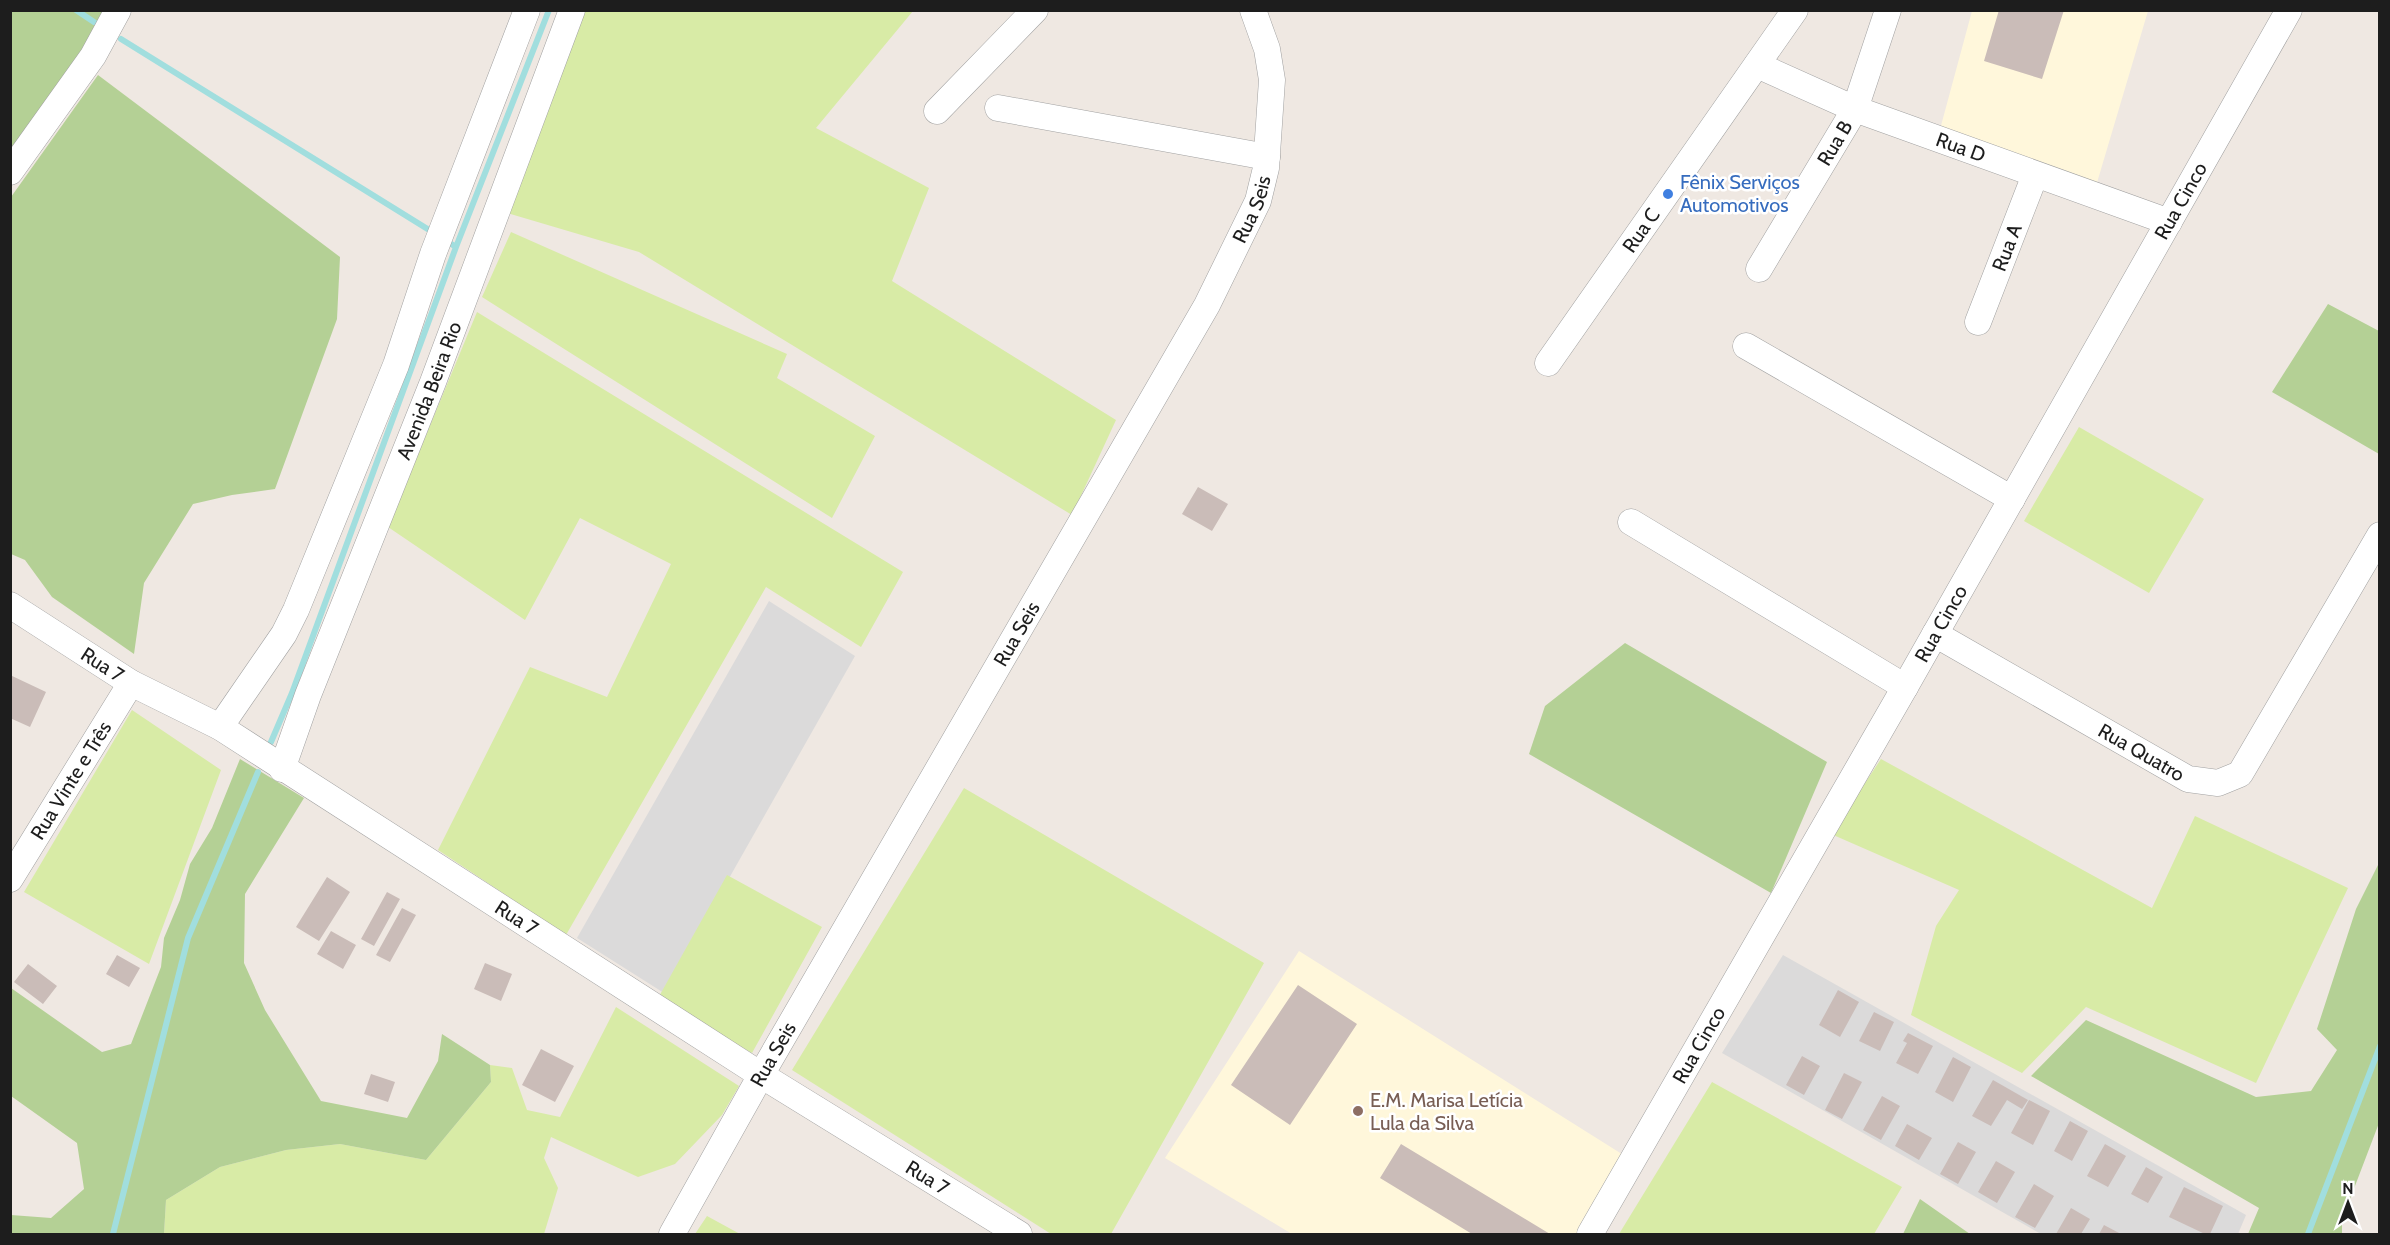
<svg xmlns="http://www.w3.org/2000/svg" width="2390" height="1245" viewBox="0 0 2390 1245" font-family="Cabin,sans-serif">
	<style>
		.residential { fill: #dbdada }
		.education { fill: #fff7db }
		.grass { fill: #d8eba6 }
		.forest { fill: #b4d095 }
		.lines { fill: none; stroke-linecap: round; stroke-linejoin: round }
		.stream { stroke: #a1dede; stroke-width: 6 }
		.building { fill: #cabcb8 }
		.minor-casing { stroke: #a1a1a1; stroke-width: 27 }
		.minor { stroke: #fff; stroke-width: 26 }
		.shop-dot { fill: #3f7fe0; stroke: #fff; stroke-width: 2 }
		.education-dot { fill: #8d6e63; stroke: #fff; stroke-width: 2 }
		.labels { text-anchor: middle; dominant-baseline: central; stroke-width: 5; stroke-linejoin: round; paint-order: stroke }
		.street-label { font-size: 20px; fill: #1d1d1d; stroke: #fff }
		.shop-label { font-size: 20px; fill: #366cbe; stroke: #fff; text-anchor: start }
		.education-label { font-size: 20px; fill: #785e54; stroke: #fff; text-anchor: start }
	</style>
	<rect width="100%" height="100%" fill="#efe8e2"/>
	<path class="residential" d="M769,601L855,656L664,993L577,938Z
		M1783,955L2246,1215L2238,1234H2041L1722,1053Z"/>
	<path class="education" d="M1972,11H2148L2096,186L1939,133Z
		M1299,951L1625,1156L1578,1234H1292L1165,1158Z"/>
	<path class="grass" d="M583,11H913L816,128L929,188L892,281L1116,420L1072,515L639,252L507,213Z
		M511,232L787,354L777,378L875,436L832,518L482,297Z
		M477,312L903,572L861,647L766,587L566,935L438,850L530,667L607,697L671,564L580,518L525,620L388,527Z
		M2079,427L2204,499L2149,593L2024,521Z
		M132,710L221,770L149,964L24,892Z
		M1881,759L2152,908L2195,816L2348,888L2256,1083L2086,1007L2022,1073L1911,1015L1936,926L1959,890L1831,834Z
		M964,788L1264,963L1111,1234H1051L792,1070Z
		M727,875L822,927L752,1053L657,1000Z
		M616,1007L739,1086L722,1115L675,1164L638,1177L551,1137L544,1158L558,1188L544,1234H164L166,1200L220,1167L286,1150L340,1144L426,1160L491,1082L490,1065L512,1068L527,1110L560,1117Z
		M1712,1082L1902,1187L1874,1234H1619Z
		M707,1216L740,1234H695Z"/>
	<path class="forest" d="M11,11H108L84,51L11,155Z
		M98,75L340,257L337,319L275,489L232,495L193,504L144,583L134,654L52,597L25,560L11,554V197Z
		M2328,304L2379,331V454L2272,392Z
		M1625,643L1827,762L1771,893L1529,754L1545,706Z
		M240,759L304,798L245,894L244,963L265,1010L321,1101L407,1118L438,1061L442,1034L490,1065L491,1082L426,1160L340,1144L286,1150L220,1167L166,1200L164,1234H11V1215L51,1218L84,1189L77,1143L11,1096V988L102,1052L131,1044L161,967L164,938L180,900L190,864L212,828Z
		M2379,863V1123L2342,1220V1234H2248L2259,1208L2031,1076L2086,1020L2256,1097L2311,1091L2337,1050L2317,1029L2356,909Z
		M1920,1199L1970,1234H1903Z"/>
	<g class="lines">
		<path class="stream" d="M76,10L94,22
			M121,39L434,233
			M456,247L549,10
			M271,742L292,693L456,247L445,240
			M113,1234L188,938L258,772
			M2308,1234L2380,1046"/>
	</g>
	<path class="building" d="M1999,10H2064L2042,79L1984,61Z
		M1198,487L1228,504L1212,531L1182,514Z
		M10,675L46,692L30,727L10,718Z
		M327,877L350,892L319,941L296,927Z
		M387,892L400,899L374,946L361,939Z
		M402,908L416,915L390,962L376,955Z
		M331,931L356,945L343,969L317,954Z
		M117,955L140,968L129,987L106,974Z
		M485,963L512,974L501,1001L474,989Z
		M28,964L57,986L43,1004L14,982Z
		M1298,985L1357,1024L1290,1125L1231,1085Z
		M1838,990L1859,1002L1840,1037L1819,1025Z
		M1874,1012L1894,1022L1880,1051L1859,1041Z
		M1908,1033L1933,1046L1918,1074L1896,1063L1907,1043L1903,1041Z
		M541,1049L574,1066L555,1102L522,1085Z
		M1802,1056L1820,1066L1804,1095L1786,1085Z
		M1953,1057L1971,1067L1953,1102L1935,1092Z
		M1844,1073L1862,1082L1842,1119L1825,1110Z
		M371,1074L395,1082L388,1102L364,1094Z
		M1993,1080L2028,1100L2022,1109L2007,1100L1991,1126L1972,1116Z
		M1882,1096L1900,1106L1881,1140L1863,1130Z
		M2029,1100L2050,1111L2033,1145L2011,1133Z
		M2070,1121L2088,1131L2072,1161L2054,1151Z
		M1907,1124L1932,1138L1919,1160L1895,1146Z
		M1958,1142L1976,1152L1958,1184L1940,1174Z
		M1401,1144L1550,1234H1472L1380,1178Z
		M2105,1144L2126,1156L2108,1187L2087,1176Z
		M1996,1161L2015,1172L1997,1203L1978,1192Z
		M2146,1167L2163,1177L2148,1203L2131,1194Z
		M2034,1184L2054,1196L2035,1228L2015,1217Z
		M2184,1187L2223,1206L2210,1234H2205L2169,1217Z
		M2071,1208L2090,1219L2081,1234H2056Z
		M2104,1225L2121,1234H2099Z"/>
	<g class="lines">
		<g class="minor-casing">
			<g id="minor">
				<path id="s1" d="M1757,65L1855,109L2169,222"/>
				<path d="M998,108L1267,157"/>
				<path d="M937,111L1035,10"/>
				<path d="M10,172L93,56L118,10"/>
				<path id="s2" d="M1759,269L1855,109L1888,10"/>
				<path id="s3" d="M1978,322L2035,175"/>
				<path d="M1746,346L2012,499"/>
				<path id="s4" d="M1548,363L1795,10"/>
				<path d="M1631,522L1905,687"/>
				<path id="s5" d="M10,605L131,683L220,727L761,1075L1019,1234"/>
				<path id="s6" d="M1935,634L2188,779L2218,783L2240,774L2380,535"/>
				<path d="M220,727L284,634L296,610L396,365L433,254L527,10"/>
				<path id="s7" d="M282,769L308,695L433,382L572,10"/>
				<path id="s8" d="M10,879L131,683"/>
				<path id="s9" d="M672,1234L761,1075L1207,305L1258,201L1266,168L1272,80L1267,49L1253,10"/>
				<path id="s10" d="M1590,1234L1905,687L2289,10"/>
			</g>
		</g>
		<use href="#minor" class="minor"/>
	</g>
	<circle class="shop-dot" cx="1668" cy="194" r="6"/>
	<circle class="education-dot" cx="1358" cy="1111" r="6"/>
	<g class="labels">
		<g class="street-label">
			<text stroke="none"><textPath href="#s2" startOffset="147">Rua B</textPath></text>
			<text stroke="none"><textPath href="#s1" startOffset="220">Rua D</textPath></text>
			<text stroke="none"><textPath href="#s10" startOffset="1190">Rua Cinco</textPath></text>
			<text stroke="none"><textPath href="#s9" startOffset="1178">Rua Seis</textPath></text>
			<text stroke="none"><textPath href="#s4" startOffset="162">Rua C</textPath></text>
			<text stroke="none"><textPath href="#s3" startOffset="80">Rua A</textPath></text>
			<text stroke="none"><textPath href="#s7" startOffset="406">Avenida Beira Rio</textPath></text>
			<text stroke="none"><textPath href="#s10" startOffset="704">Rua Cinco</textPath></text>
			<text stroke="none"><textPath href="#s9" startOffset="692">Rua Seis</textPath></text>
			<text stroke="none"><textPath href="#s5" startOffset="110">Rua 7</textPath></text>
			<text stroke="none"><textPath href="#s6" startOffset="238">Rua Quatro</textPath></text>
			<text stroke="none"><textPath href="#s8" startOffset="116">Rua Vinte e Três</textPath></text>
			<text stroke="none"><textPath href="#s5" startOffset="596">Rua 7</textPath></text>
			<text stroke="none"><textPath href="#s10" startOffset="218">Rua Cinco</textPath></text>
			<text stroke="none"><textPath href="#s9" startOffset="206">Rua Seis</textPath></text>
			<text stroke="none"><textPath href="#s5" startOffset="1082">Rua 7</textPath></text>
		</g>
		<g class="shop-label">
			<text x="1680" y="182">Fênix Serviços<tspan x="1680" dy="23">Automotivos</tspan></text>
		</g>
		<g class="education-label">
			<text x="1370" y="1100">E.M. Marisa Letícia<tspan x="1370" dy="23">Lula da Silva</tspan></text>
		</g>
	</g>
	<rect width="2390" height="1245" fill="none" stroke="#1d1d1d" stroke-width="24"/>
	<g transform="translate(2348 1203)" stroke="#ffffff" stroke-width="4.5" paint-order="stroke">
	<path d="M0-4.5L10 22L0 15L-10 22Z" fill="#1d1d1d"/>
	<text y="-9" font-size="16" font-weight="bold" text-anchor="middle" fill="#1d1d1d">N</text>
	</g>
</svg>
